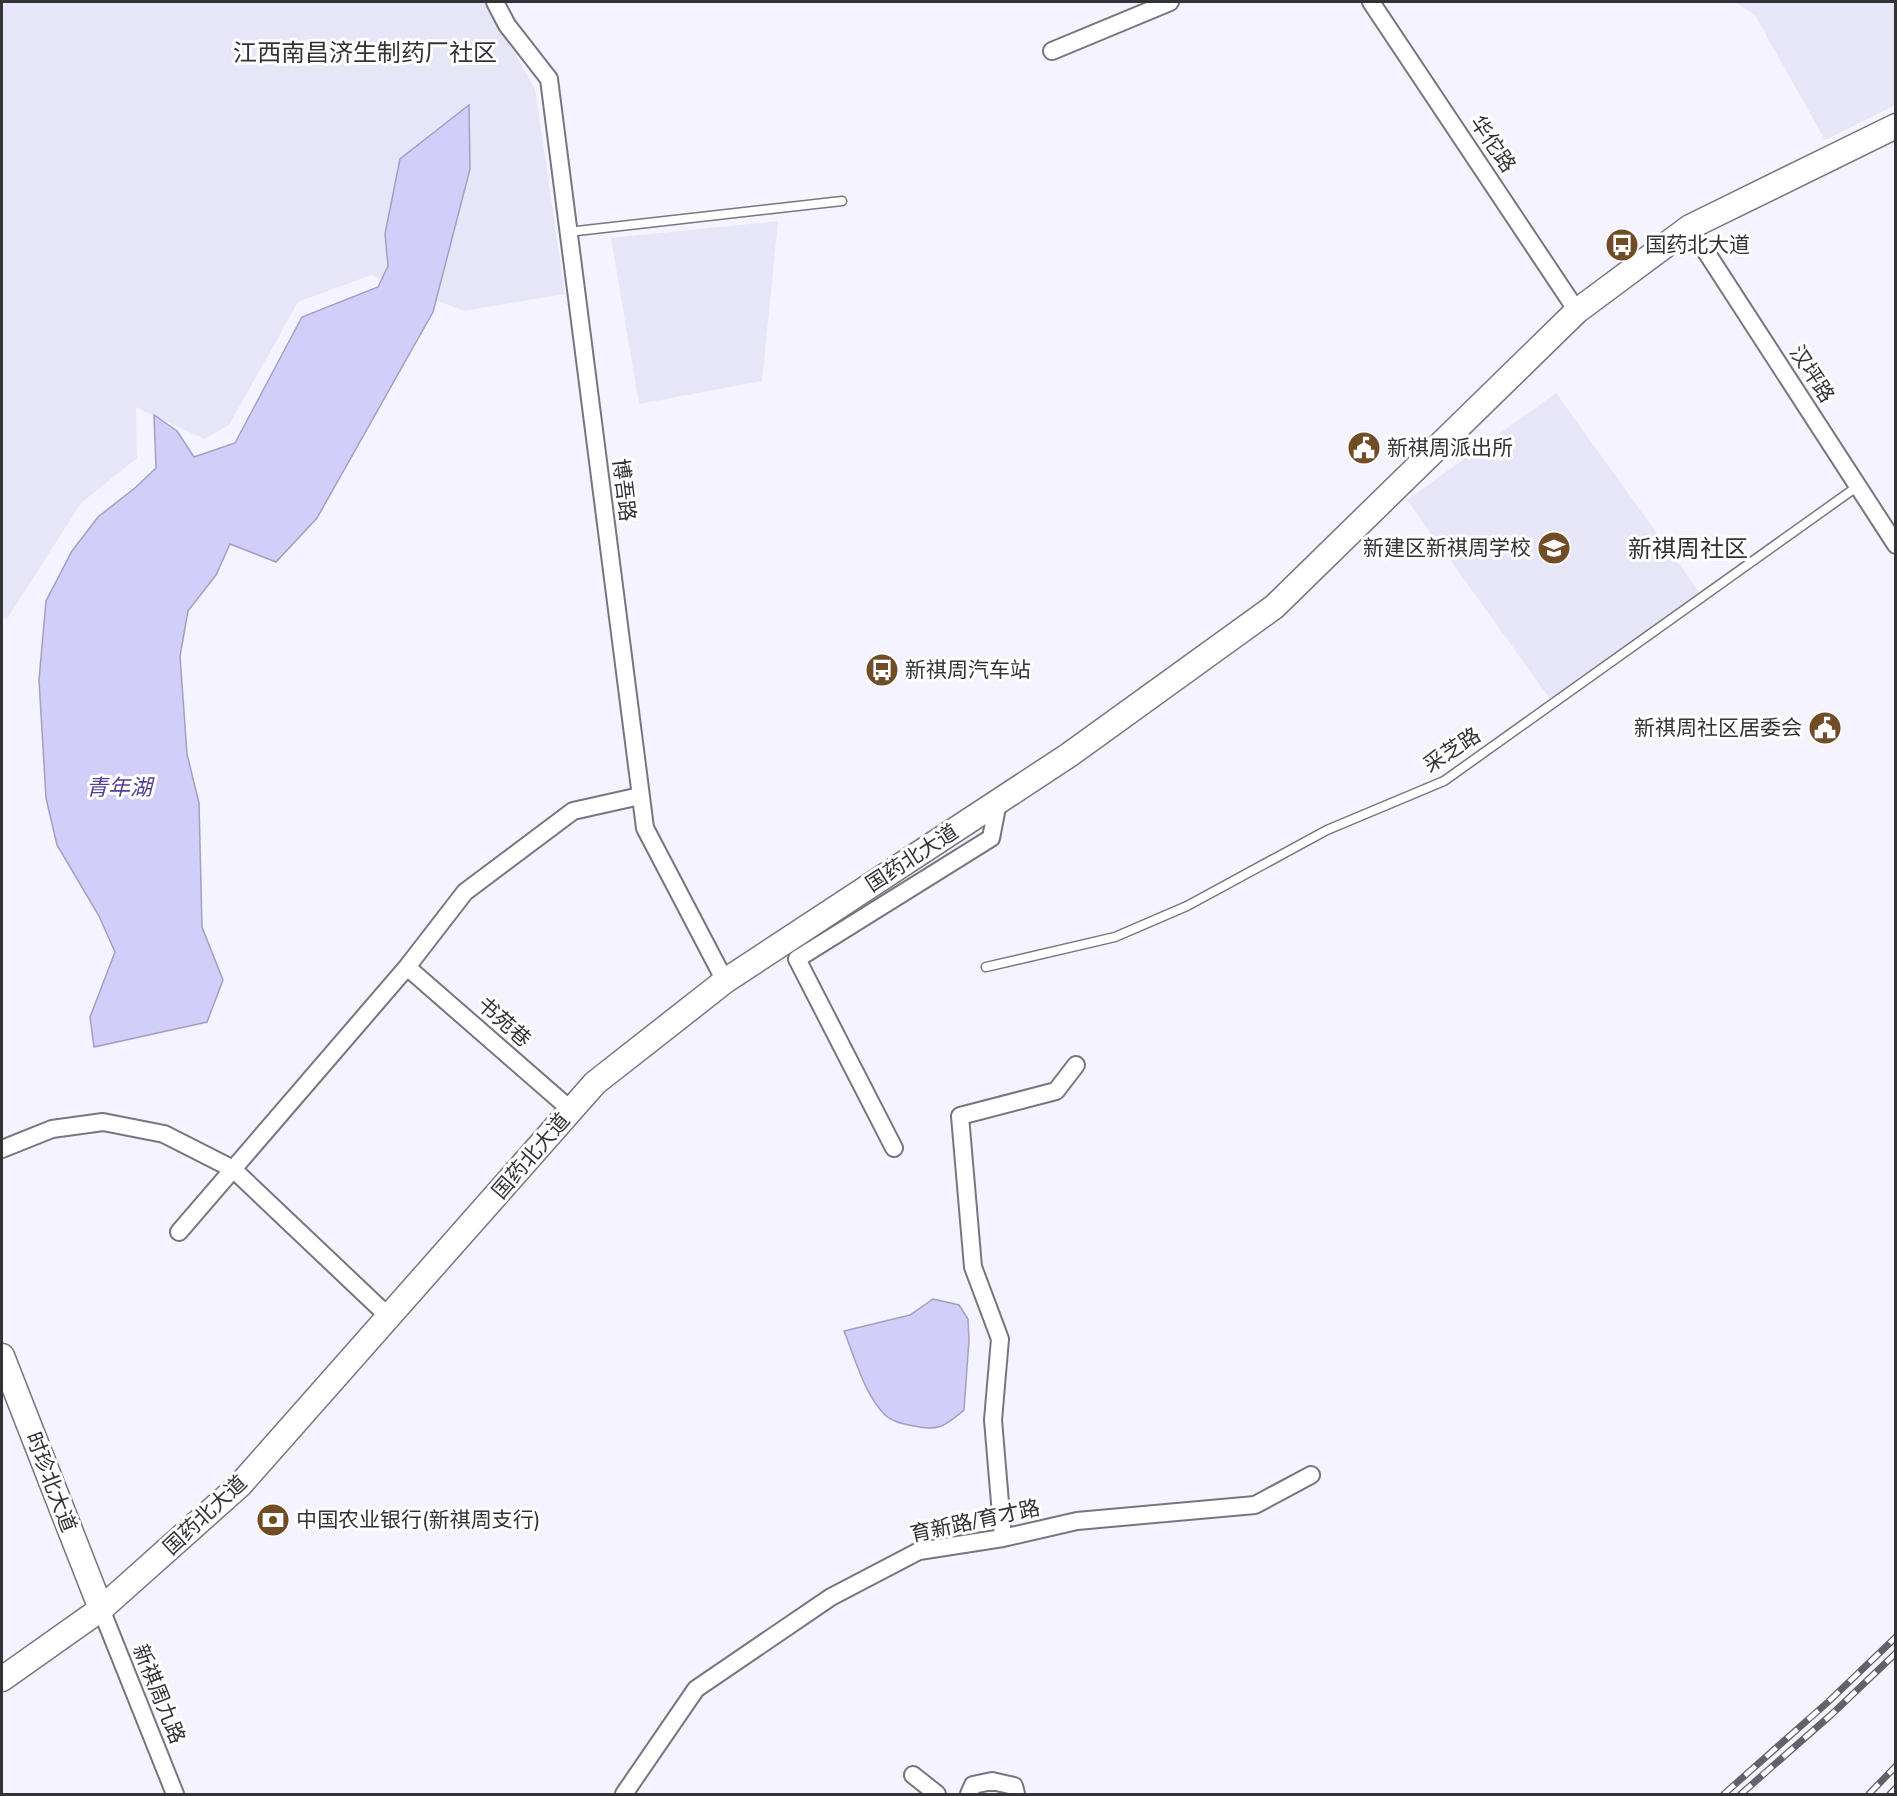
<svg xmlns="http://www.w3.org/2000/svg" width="1897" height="1796" viewBox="0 0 1897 1796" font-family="'Nunito Sans','Noto Sans SC',sans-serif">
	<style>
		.built { fill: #e7e6f9 }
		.water { fill: #d1cefa; stroke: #a2a0c0; stroke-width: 1.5 }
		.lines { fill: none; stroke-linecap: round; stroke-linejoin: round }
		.lane-casing { stroke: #767680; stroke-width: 11 }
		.street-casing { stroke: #767680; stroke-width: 20 }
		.secondary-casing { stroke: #767680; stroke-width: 27 }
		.lane { stroke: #fff; stroke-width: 8 }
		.street { stroke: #fff; stroke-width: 16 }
		.secondary { stroke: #fff; stroke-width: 24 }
		.rail-casing { stroke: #626268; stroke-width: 7 }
		.rail { stroke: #fff; stroke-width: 4.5; stroke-dasharray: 14; stroke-linecap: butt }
		.labels { text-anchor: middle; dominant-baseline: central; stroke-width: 6; stroke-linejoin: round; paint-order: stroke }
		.street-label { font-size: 21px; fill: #333337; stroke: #fff }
		.poi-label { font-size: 21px; fill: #333337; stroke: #fff; text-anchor: start }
		.water-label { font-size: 22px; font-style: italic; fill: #503f93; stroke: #fff }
		.quarter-label { font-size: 24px; fill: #333337; stroke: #fff }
	</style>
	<rect width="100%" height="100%" fill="#f4f3ff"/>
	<path class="built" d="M2,2H485L535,89L565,294L464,311L371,275L298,302L229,425L204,439L136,407L137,458L81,503L7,619L2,618Z
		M1735,2H1895V105L1825,140L1755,15Z
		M778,221L762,381L639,404L611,238Z
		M1556,393L1702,596L1553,703L1407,500Z"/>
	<path class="water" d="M469,105L470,169L433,312L317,518L276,562L230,544L216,575L188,611L180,656L187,754L199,803L202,927L223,980L207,1022L94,1047L90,1017L115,952L99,916L57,845L46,798L39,680L46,601L72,551L98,517L136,487L156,468L154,415L177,431L194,457L235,443L302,317L378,287L388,266L385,234L400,159Z
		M933,1299L959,1305L968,1319L969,1340L964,1410C946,1425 939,1432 914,1426C904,1424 892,1422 884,1414C864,1393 855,1358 844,1331L910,1315Z"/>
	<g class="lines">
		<g class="lane-casing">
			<path id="lane" d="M568,232L842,201
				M986,967L1115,937L1187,906L1327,830L1444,781L1858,486"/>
		</g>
		<g class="street-casing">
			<path id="street" d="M495,2L507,25L549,79L645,828L725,981
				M1371,2L1577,311
				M1052,51L1170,2
				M1690,227L1896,545
				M407,967L571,1110
				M894,1148L797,959L991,838L998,802
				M2,1149L52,1129L103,1122L164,1134L233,1169L389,1317
				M179,1232L407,967L465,892L573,811L640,796
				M1003,1538L993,1420L1000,1339L973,1267L960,1116L1056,1091L1076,1065
				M101,1609L175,1794
				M913,1775L937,1794
				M624,1794L696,1689L831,1597L919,1551L1003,1538L1077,1521L1255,1505L1311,1475
				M969,1794L973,1785L992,1781L1014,1786L1016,1794"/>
		</g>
		<g class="secondary-casing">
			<path id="secondary" d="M2,1356L101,1609
				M2,1679L101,1609L240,1485L595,1083L725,981L1069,755L1274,607L1577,311L1690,227L1896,126"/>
		</g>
		<use href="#lane" class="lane"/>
		<use href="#street" class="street"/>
		<use href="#secondary" class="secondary"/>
		<g class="rail-casing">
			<path id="rail" d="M1724,1794L1828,1702L1896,1637
				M1741,1794L1832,1714L1896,1653
				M1869,1794L1896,1766
				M1890,1794L1896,1788"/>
		</g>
		<use href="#rail" class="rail"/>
	</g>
	<defs>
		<g id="bus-disc" transform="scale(1.725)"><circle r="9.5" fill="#714d27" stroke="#fff"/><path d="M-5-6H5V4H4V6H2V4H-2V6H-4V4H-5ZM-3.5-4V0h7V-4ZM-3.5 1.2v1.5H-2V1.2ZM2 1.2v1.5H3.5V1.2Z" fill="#fff"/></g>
		<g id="civic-disc" transform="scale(1.725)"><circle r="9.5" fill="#714d27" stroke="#fff"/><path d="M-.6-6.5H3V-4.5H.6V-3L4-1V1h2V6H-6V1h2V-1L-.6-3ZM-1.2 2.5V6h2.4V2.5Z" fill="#fff"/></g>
		<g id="school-disc" transform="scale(1.725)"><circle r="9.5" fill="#714d27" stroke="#fff"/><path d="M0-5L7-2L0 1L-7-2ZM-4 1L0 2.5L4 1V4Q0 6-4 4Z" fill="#fff"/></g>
		<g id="bank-disc" transform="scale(1.725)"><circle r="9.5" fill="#714d27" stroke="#fff"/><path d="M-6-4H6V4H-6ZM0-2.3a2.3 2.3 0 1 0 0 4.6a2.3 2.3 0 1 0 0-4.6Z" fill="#fff"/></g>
	</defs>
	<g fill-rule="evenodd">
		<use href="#bus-disc" x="1622" y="245"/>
		<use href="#civic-disc" x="1364" y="448"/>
		<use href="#school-disc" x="1554" y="548"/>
		<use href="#bus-disc" x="882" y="670"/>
		<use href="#civic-disc" x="1825" y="728"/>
		<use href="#bank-disc" x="273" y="1520"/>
	</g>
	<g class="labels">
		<g class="street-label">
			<text transform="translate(1493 144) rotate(56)">华佗路</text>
			<text transform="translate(1812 374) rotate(57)">汉坪路</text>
			<text transform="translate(624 490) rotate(83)">博吾路</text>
			<text transform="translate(1452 750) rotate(-33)">采芝路</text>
			<text transform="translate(912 858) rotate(-33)">国药北大道</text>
			<text transform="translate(504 1022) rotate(41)">书苑巷</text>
			<text transform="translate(531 1156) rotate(-49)">国药北大道</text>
			<text transform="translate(51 1482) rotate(69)">时珍北大道</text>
			<text transform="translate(205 1515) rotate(-43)">国药北大道</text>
			<text transform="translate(975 1521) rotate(-12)">育新路/育才路</text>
			<text transform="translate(159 1694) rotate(68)">新祺周九路</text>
		</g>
		<g class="poi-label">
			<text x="1645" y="245">国药北大道</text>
			<text x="1387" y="448">新祺周派出所</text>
			<text x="1531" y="548" text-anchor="end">新建区新祺周学校</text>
			<text x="905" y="670">新祺周汽车站</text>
			<text x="1802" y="728" text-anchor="end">新祺周社区居委会</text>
			<text x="296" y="1520">中国农业银行(新祺周支行)</text>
		</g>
		<g class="water-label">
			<text x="119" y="788">青年湖</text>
		</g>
		<g class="quarter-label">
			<text x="365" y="53">江西南昌济生制药厂社区</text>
			<text x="1688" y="549">新祺周社区</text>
		</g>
	</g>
	<rect width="1897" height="1796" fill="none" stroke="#333337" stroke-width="6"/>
</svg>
